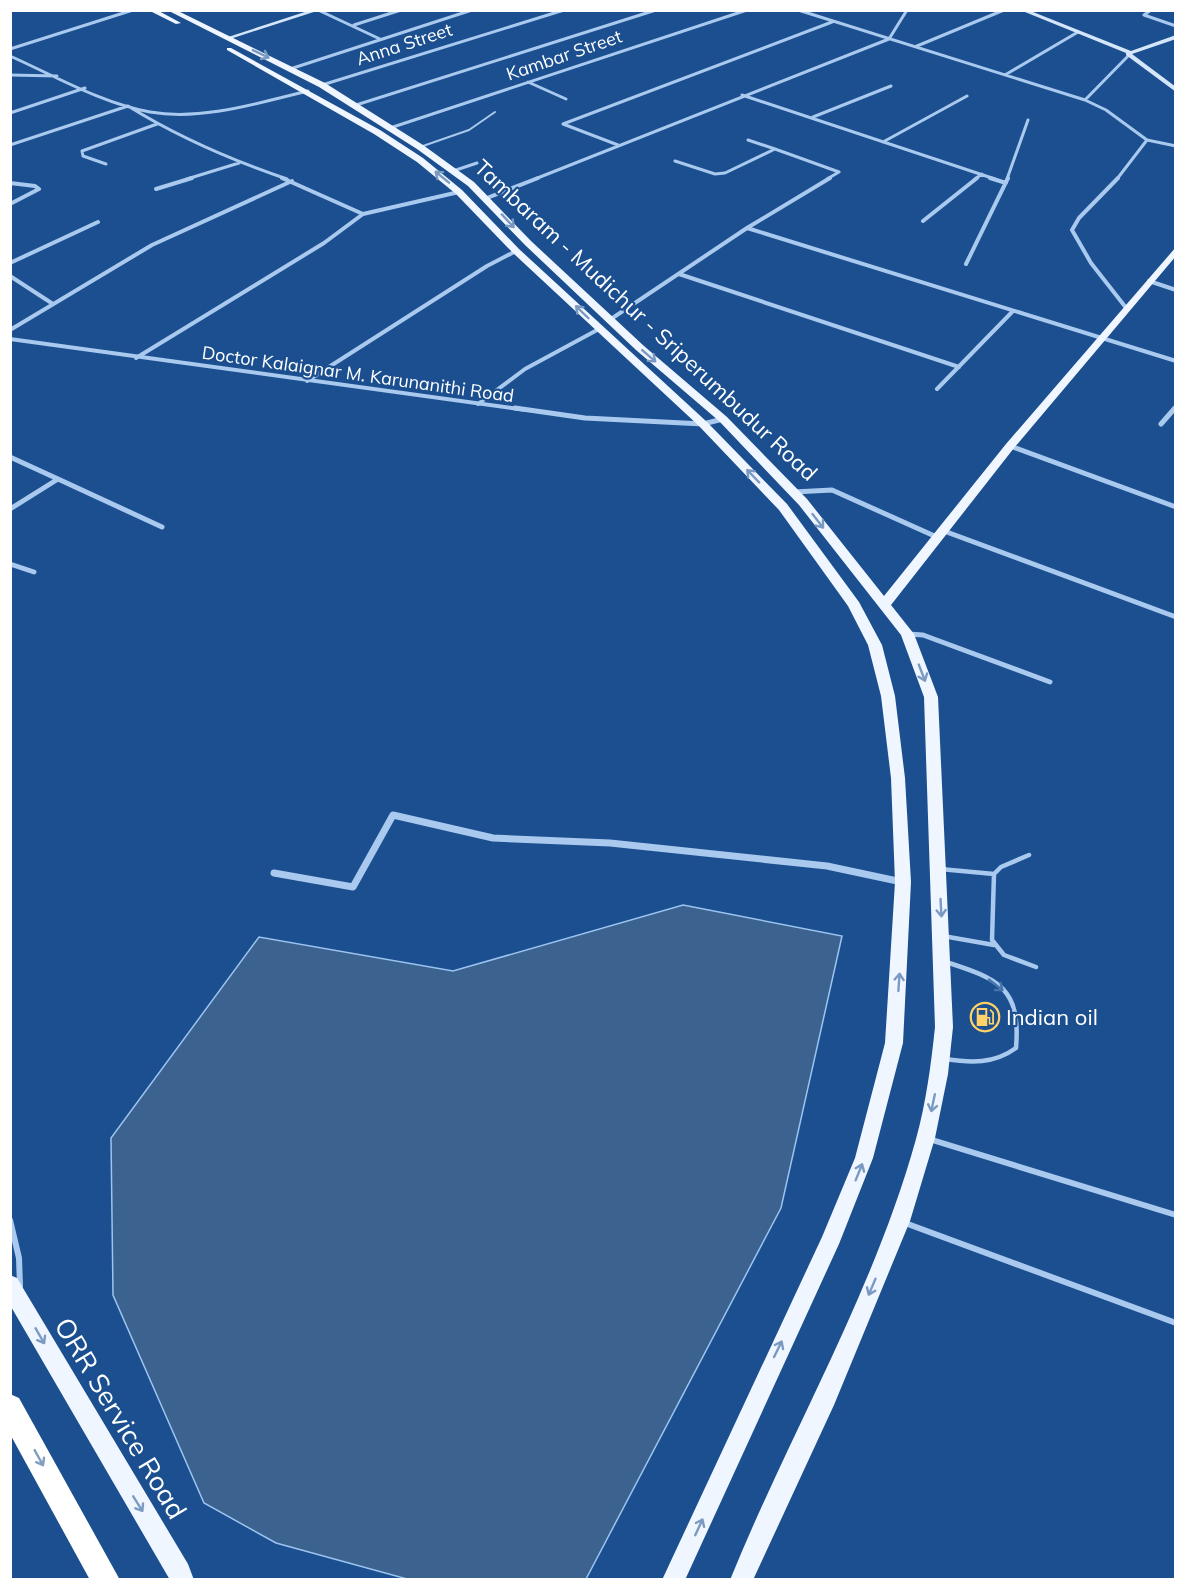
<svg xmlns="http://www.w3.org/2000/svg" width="1186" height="1590" viewBox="0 0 1186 1590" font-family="Mulish,sans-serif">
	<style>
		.water { fill: #3c6290; stroke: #9cc4f0; stroke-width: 1.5 }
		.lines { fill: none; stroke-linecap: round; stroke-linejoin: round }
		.lane-far2 { stroke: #a9c9ee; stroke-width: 2 }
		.lane-far1 { stroke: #a9c9ee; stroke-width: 4.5 }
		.lane { stroke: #a9c9ee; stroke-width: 6 }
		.street-far3 { stroke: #a9c9ee; stroke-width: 3 }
		.street-far2 { stroke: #a9c9ee; stroke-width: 4 }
		.street-far1 { stroke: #a9c9ee; stroke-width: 5 }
		.street { stroke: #a9c9ee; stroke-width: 7 }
		.secondary { fill: #d6e6fa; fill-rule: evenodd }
		.primary { fill: #f0f6ff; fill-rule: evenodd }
		.highway { fill: #fff; fill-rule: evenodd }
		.oneway { stroke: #7b9ac1 }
		.oneway2 { stroke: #4674ac }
		.oneway3 { stroke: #829ec1 }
		.labels { text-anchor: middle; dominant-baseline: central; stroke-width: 4.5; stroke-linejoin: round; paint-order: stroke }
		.far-street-label { font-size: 18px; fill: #fff; stroke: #1b4f8f }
		.street-label { font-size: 22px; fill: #fff; stroke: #1b4f8f }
		.poi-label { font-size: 22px; fill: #fff; stroke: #1b4f8f; text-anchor: start }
		.near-street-label { font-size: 27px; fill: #fff; stroke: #1b4f8f }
	</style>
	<rect width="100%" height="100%" fill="#1b4f8f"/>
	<path class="water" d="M683,905L842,936L781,1208L586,1579H407L276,1543L204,1503L113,1295L111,1138L259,937L453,971Z"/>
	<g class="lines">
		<path class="lane-far2" d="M420,147L469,130L495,112"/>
		<path class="lane-far1" d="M1029,855L1001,867L994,874L992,940L1004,955L1036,967
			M940,869L994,874
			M943,936L994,945
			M945,1059C971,1063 994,1064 1016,1048C1021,988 999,979 946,962"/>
		<path class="lane" d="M929,1139L1176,1215
			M10,1220L19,1258L20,1286
			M905,1223L1176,1323"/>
		<path class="street-far3" d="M318,10L380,39
			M798,10L1085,100L1106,110L1147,140L1176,146
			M1151,10L1144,15L1176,26
			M354,25L401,10
			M917,46L1004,10
			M10,49L133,10
			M10,56C55,76 101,103 150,112C202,121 258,103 308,91
			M290,69L472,10
			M10,75L57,76
			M1005,75L1078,32
			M528,82L566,99
			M322,85L564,10
			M742,95L995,179
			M1085,100L1131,53
			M356,105L656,10
			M10,113L85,88
			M813,117L891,86
			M390,128L747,10
			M748,140L775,149
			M883,142L967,96
			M10,145L128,106C178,137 231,160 287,179
			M618,145L563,124L832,22
			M675,161L715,174L725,173L775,149L839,172
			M106,164L83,156L82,151L157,124
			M453,171L477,163
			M187,179L239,163
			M535,179L889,39L907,10
			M827,179L839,172
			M975,179L982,174
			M1007,179L1028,120
			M1117,179L1147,140"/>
		<path class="street-far2" d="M282,178L363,214L459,192
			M990,178L1006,183
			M1118,178L1079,218L1072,230L1091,263L1127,309
			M10,183L35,186L39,189L10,204
			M156,189L192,178
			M487,198L538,178
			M923,221L977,178
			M747,228L1176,361
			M10,263L98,222
			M966,264L1008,178
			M679,274L959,367
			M10,276L53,304
			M1149,281L1176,290
			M611,319L747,228L830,178
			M10,330L152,245L292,181
			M10,339L526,410
			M136,358L324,243L363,214
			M307,381L487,266L516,251
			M937,389L1013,311
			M478,404L525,369L599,329
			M1173,410L1176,407"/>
		<path class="street-far1" d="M515,408L585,418L703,424L723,419
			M1161,424L1175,408
			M1010,446L1176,507
			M10,457L58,479L10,509
			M58,479L162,527
			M794,492L832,490L939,538
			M944,531L1176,617
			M10,564L34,572
			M908,634L923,635L1050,682"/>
		<path class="street" d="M274,873L353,887L393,815L493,838L610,843L827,866L902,882"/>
		<path class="secondary" d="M311,10H320L230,39L225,38Z
			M1020,10H1028L1131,51L1176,35V39L1132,54L1176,87V92L1126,55V53Z"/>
		<path class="primary" d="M148,10H157L181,23L176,24Z
			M167,10H176L325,83L423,145L474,182L531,241L644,346L727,417L807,499L884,596L1006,444L1176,247V256L1014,448L891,605L914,634L938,697L953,1027L948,1074L935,1138L910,1221L834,1405L753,1580H730C790,1432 873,1294 916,1139C926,1103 931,1065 935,1027L924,697L901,635L799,505L719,421L636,350L525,245L468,186L417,149L319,87Z
			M227,48H231L380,130L423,158L462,190L519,249L707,422L787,504L859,602L882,645L895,696L905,778L911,882L903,1043L873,1158L839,1244L685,1580H662L822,1237L855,1158L885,1043L895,882L891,778L881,696L868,645L848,606L779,510L699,426L513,253L456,194L417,162L374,134L227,50Z
			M10,1275L17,1278L188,1564L194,1580H170L10,1305Z"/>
		<path class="highway" d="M10,1394L19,1398L120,1580H90L10,1434Z"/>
	</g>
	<defs><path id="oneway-shaft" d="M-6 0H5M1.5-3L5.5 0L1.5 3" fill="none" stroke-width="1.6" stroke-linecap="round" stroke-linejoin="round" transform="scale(1.5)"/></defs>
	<g class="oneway">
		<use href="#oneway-shaft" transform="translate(261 54) rotate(26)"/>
		<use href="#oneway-shaft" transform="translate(442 177) rotate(-141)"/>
		<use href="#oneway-shaft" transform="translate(508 221) rotate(47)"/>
		<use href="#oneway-shaft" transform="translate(582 312) rotate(-136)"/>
		<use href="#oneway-shaft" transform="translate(649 356) rotate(41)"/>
		<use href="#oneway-shaft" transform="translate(753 476) rotate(-134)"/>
		<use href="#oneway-shaft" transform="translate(818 521) rotate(52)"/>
		<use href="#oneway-shaft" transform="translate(922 673) rotate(69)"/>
		<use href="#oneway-shaft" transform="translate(941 908) rotate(87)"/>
		<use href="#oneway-shaft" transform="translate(899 982) rotate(-86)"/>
		<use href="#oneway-shaft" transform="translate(933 1103) rotate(102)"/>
		<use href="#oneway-shaft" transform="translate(859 1172) rotate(-68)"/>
		<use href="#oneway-shaft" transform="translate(872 1287) rotate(113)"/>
		<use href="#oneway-shaft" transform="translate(40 1336) rotate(60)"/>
		<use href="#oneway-shaft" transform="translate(778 1349) rotate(-64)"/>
		<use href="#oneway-shaft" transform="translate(138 1504) rotate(58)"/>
		<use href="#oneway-shaft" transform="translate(699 1527) rotate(-65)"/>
	</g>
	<use class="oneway2" href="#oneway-shaft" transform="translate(996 985) rotate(38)"/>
	<use class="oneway3" href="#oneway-shaft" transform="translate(39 1458) rotate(61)"/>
	<defs>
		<g id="fuel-ring" transform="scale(1.5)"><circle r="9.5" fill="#1b4f8f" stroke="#ffd166" stroke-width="1.5"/><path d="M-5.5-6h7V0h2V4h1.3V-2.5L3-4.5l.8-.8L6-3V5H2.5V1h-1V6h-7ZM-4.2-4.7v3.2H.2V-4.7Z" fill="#ffd166"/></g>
	</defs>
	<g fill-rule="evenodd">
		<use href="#fuel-ring" x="985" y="1017"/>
	</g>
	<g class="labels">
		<g class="far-street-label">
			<text transform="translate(404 44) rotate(-18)">Anna Street</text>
			<text transform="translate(564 55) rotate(-19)">Kambar Street</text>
			<text transform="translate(358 374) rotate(8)">Doctor Kalaignar M. Karunanithi Road</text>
		</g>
		<g class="street-label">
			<text transform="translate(646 320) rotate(43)">Tambaram - Mudichur - Sriperumbudur Road</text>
		</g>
		<g class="poi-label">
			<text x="1006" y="1017">Indian oil</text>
		</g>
		<g class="near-street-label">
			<text transform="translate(121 1418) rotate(59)">ORR Service Road</text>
		</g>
	</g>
	<rect width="1186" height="1590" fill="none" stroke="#ffffff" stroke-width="24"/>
</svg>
